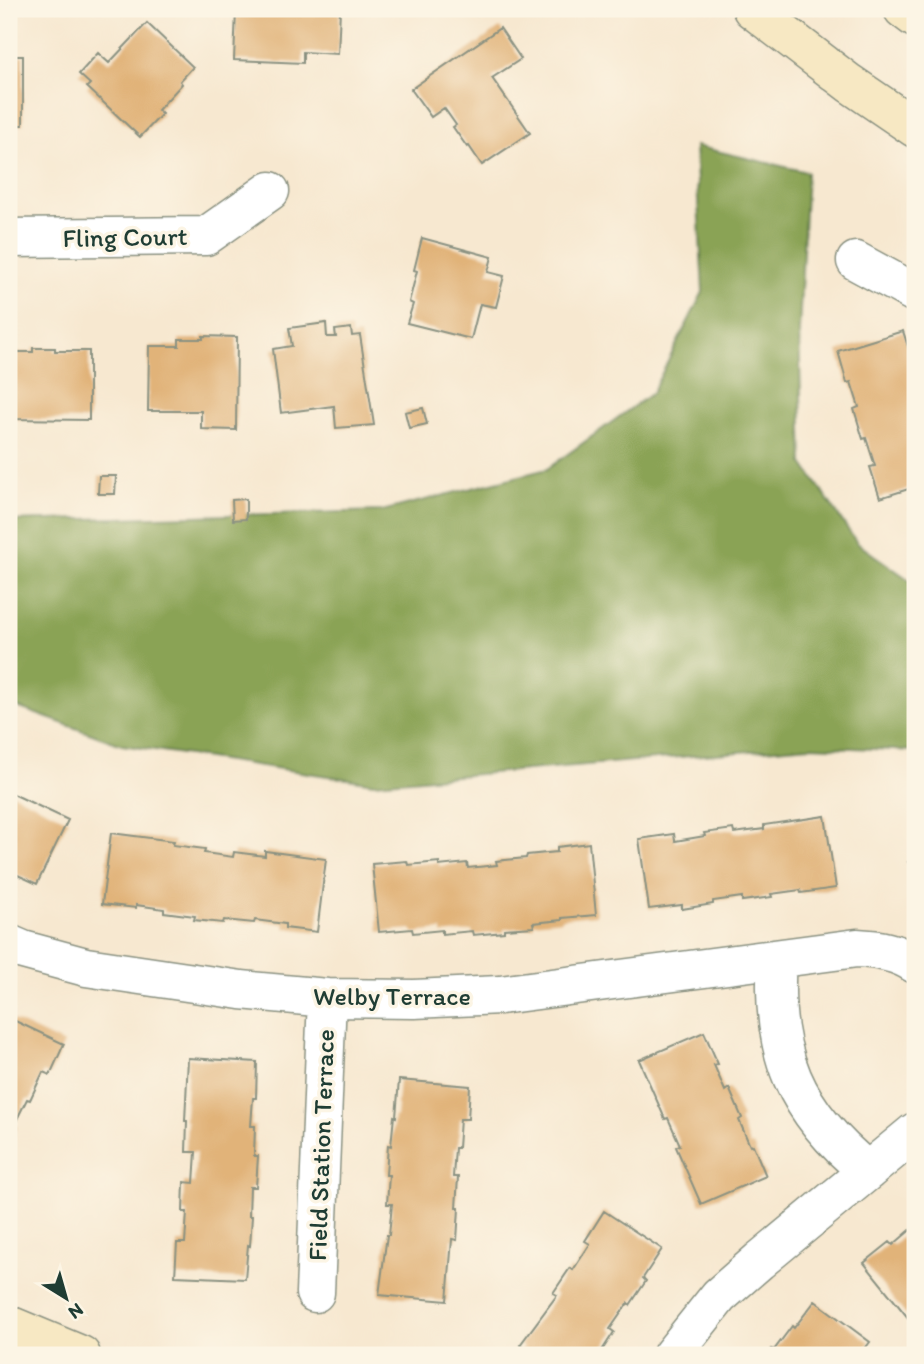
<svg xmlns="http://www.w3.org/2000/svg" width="924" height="1364" viewBox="0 0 924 1364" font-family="Itim,sans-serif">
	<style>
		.forest { fill: #8aa355; stroke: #547044; stroke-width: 2 }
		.building { fill: #e1b379 }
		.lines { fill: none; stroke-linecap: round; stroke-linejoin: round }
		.street-casing { stroke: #8b9282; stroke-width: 41 }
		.secondary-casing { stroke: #8b9282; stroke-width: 41 }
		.street { stroke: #fff; stroke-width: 38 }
		.secondary { stroke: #f7e8c3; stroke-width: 38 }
		.labels { text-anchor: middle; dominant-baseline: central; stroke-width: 7; stroke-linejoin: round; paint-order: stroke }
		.street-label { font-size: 26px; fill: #1f3d34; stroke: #fcf5e5 }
	</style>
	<rect width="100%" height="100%" fill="#fcf5e5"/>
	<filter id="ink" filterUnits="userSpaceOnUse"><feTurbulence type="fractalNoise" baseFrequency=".0143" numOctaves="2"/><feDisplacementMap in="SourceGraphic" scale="14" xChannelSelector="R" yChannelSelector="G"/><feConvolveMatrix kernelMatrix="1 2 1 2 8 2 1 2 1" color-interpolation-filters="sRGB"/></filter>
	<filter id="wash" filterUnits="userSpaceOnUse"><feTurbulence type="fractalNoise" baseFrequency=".00686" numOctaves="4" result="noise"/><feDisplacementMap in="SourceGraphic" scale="28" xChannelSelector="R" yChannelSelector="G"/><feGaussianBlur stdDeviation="1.57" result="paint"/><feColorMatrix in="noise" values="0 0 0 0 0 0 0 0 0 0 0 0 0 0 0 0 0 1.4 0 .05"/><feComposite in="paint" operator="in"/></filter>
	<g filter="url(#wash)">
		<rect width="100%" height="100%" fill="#f7e8d0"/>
		<path class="forest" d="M695,146L807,172L799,330L803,463L857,543L915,584V751L810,746L374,783L122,745L9,704V521L382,511L547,469L652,393L703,292Z"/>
		<g id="blocks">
			<path class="building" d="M252,9H340L338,54L303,52V63L234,60L236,11L252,12Z
				M147,23L193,67L180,81L182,84L158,110L162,114L140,137L87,87L90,84L79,74L98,53L109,63Z
				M500,28L521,59L492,78L530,133L482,165L469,146L467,147L453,127L456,125L444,108L431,117L411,89Z
				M9,56H23V125H9Z
				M422,238L492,257L488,272L504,276L496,307L480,304L471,339L407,323L413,304L409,302L417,271L414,270Z
				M326,323L327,337H336L335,330L351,328L352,336L360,335L374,425L336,428L334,406L281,413L273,349L292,346L289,328Z
				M903,331L913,362L915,361V487L880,498L870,467L875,466L866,438L863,439L854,409L859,407L851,382L847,383L838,351Z
				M203,336L237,337L236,430L201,429V411H148L149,346H179V339H203Z
				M33,348H55V351H89V420L9,419V352H33Z
				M423,408L427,424L409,428L405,412Z
				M99,476H116L115,494H98Z
				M246,499V519L233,520L232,500Z
				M9,792L68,820L37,884L9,871Z
				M825,816L836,888L801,893L800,890L771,894L772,897L742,901V897L713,901V904L682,909V905L649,909L639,839L674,834L675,841L705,836L704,833L733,829L734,833L764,829V825Z
				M111,833L174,841L173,845L205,849L204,853L233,857L234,852L265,856V851L326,859L317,932L285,928V924L255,920L254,923L224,920L223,923L194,920L195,916L164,912V909L136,905V908L102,904Z
				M589,843L596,915L562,918V920L533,923L534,927L504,929V932L473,935L472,931L442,934V930L413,933L412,929L379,932L372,864L407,861L408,865L439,862V866L467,863L468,868L497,865L496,861L526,858L527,855L557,852V847Z
				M915,857V871L908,862Z
				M9,1018L64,1044L50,1075L43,1072L30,1100L27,1099L14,1125L17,1127L9,1146Z
				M704,1032L718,1064L714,1065L725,1091L729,1088L742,1118L739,1120L750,1146L753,1145L766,1176L701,1204L676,1147L680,1145L668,1118L665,1119L639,1060Z
				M188,1058L257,1062L256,1098H253L251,1126H255L254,1156H258L256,1187H250L249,1216H252L250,1246L248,1245L245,1279L175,1276L177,1243H185L187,1212H183L184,1182L194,1183L196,1152H186L187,1121H185Z
				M399,1080L470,1086L468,1119H460L458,1148H455L453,1177H458L456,1208H459L457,1240L452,1239L447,1301L379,1295L387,1235H389L392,1204H387L389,1175H386L388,1145L391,1146L394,1116L396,1117Z
				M604,1211L662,1249L643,1278L646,1281L630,1305L628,1303L610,1329L614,1332L599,1355H517L523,1347L520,1345L557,1295L553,1293L570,1268L573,1270L590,1244L585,1241Z
				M915,1226V1314L909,1319L864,1263L890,1242L893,1245Z
				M815,1301L870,1342L860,1355H766L771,1349L774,1350L792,1326L794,1328Z"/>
		</g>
	</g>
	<g filter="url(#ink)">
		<use href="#blocks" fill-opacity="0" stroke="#8b9282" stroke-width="2"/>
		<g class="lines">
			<g class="street-casing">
				<path id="street" d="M9,238L206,236L270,191
					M856,261L915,293
					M9,944L23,950L86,967L241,990L327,998L414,999L500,995L857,948C878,949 898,952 915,964
					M777,959C770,1053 795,1112 868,1171
					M315,1293L327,998
					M672,1355L719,1296L759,1261L915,1132"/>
			</g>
			<g class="secondary-casing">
				<path id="secondary" d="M752,9L849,83L915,128
					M903,9L915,18
					M9,1325L81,1355"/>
			</g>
			<use href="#street" class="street"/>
			<use href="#secondary" class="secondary"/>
		</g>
	</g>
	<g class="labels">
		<g class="street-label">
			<text transform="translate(125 237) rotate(-1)">Fling Court</text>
			<text x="392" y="996">Welby Terrace</text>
			<text transform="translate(321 1145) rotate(-88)">Field Station Terrace</text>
		</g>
	</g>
	<rect width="924" height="1364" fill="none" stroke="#fcf5e5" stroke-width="35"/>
	<g transform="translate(66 1298) rotate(143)" stroke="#fcf5e5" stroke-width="5" paint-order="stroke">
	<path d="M0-5L12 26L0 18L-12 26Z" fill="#1f3d34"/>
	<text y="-10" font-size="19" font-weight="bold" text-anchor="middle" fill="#1f3d34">N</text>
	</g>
</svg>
